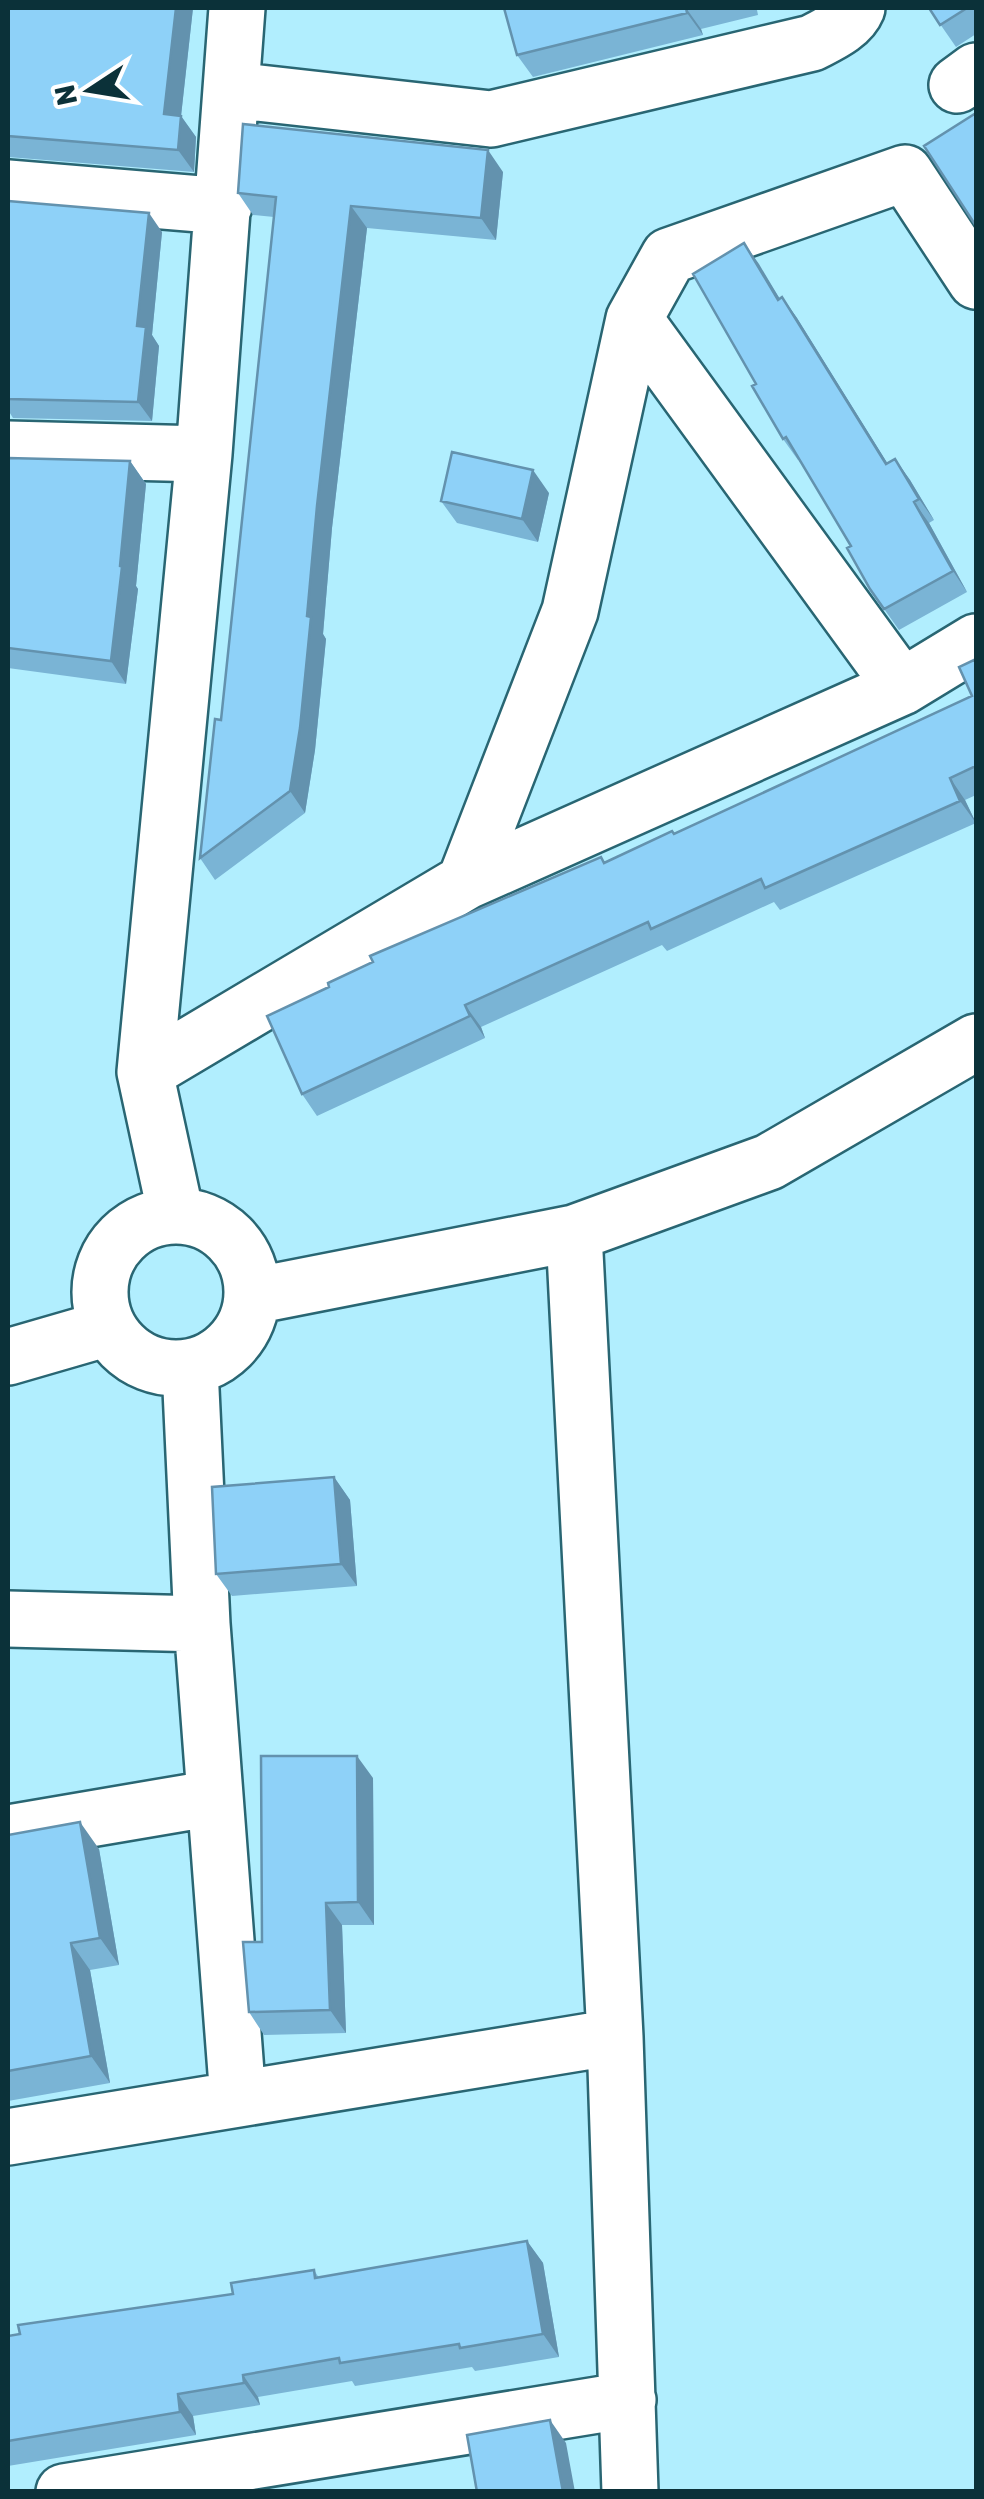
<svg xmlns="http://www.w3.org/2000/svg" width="984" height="2499" viewBox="0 0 984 2499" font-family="Rubik,sans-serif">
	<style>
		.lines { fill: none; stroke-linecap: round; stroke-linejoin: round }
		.street-casing { stroke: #296673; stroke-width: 60 }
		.street { stroke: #fff; stroke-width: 55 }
		.wall { fill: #7ab4d5 }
		.shaded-wall { fill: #6392ae }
		.building { fill: #8ed1f8; stroke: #6392ae; stroke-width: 2.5 }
	</style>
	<rect width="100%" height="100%" fill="#b1eefe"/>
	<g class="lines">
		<g class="street-casing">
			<path id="street" d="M957,85L976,71
				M232,90L491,119L812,43C829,34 850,25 857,8
				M8,188L224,206
				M634,319L902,687
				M8,449L204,454
				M465,882L570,611L634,319L669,256L905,173L976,281
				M145,1072L465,882L902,687L976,642
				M176,1215L145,1072L204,454L237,8
				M100 1292a76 76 0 1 1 152 0a76 76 0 1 1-152 0Z
				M574,1233L615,2037L630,2492
				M253,1296L574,1233L769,1162L976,1042
				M8,1357L108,1328
				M190,1368L202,1624L238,2099
				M8,1619L202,1624
				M8,1833L214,1798
				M8,2137L615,2037
				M64,2492L628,2400"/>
		</g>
		<use href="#street" class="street"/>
	</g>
	<path class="wall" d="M8,8H193L181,116L196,137L194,172L8,157Z
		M504,8H770L757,10L758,15L701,29L703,35L533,77L517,55Z
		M929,8H976V34L956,47Z
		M503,172L496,240L367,228L332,528L323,634L326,639L315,750L305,813L215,880L200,858L221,720L274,217L253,215L238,193Z
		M8,201L162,232L152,335L159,346L152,421L13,418L8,410Z
		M744,243L780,299L782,297L797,318L887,463L895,459L910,480L934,520L929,523L967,592L899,630L870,589L851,546L799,459L798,460L783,439L756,384Z
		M8,458L130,461L146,484L136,586L138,589L126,684L8,668Z
		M549,493L538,542L457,523L441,501Z
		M976,659V795L965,800L976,823L780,910L774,902L667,951L662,945L481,1027L485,1038L317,1116L302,1094L329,987L601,857L605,862L674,834L972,696Z
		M334,1477L350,1500L357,1586L232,1596L216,1574Z
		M373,1778L374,1925H342L346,2033L264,2035L249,2012L262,1942Z
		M8,1835L99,1849L119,1965L90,1970L110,2083L8,2101Z
		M527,2241L543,2263L559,2357L475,2371L472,2367L355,2386L352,2381L258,2397L260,2405L193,2416L196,2435L8,2466V2336L233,2294L314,2270L319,2278Z"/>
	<path class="shaded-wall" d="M176,8H193L181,116L196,137L194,172L178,150L164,114Z
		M686,8L701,29L703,35L687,13Z
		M488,150L503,172L496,240L481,218Z
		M351,206L367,228L332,528L323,634L326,639L315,750L305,813L290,791L317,506Z
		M149,213L162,232L152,335L159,346L152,421L138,402L137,326Z
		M744,243L759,264L793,321L778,300Z
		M782,297L797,318L901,485L886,464Z
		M895,459L910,480L934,520L919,499Z
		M130,461L146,484L136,586L138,589L126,684L111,661Z
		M533,470L549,493L538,542L522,519Z
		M914,502L929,523L967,592L953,571Z
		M950,778L965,800L976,823L960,801Z
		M465,1005L481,1027L485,1038L470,1016Z
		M334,1477L350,1500L357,1586L341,1564Z
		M357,1756L373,1778L374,1925L358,1902Z
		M80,1822L99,1849L119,1965L100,1938Z
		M326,1903L342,1925L346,2033L330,2010Z
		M71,1943L90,1970L110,2083L91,2056Z
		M527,2241L543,2263L559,2357L543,2334Z
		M243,2375L258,2397L260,2405L244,2383Z
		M178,2394L193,2416L196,2435L180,2412Z
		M550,2420L566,2443L575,2492H563Z"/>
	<path class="building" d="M8,8H176L164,114L181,116L178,150L8,136Z
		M504,8H686L687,13L517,55Z
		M929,8H967L940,25Z
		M976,113V226L924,146Z
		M243,124L488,150L481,218L351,206L317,506L307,616L311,617L300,728L290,791L200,858L215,719L221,720L276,197L238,193Z
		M8,201L149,213L137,326L146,327L138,402L8,399Z
		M744,243L778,300L782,297L886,464L895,459L919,499L914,502L953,571L884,609L870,589L847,548L851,546L786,437L783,439L752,386L756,384L693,274Z
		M452,452L533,470L522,519L441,501Z
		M8,458L130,461L120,566L122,567L111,661L8,648Z
		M976,659V766L950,778L960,801L765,888L761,879L651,929L648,922L465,1005L470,1016L302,1094L267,1016L329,987L328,983L373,962L370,956L601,857L604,863L672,831L674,834L972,696L959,667Z
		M334,1477L341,1564L216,1574L212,1487Z
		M261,1756H357L358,1902L326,1903L330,2010L249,2012L243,1942H262Z
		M80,1822L100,1938L71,1943L91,2056L8,2071V1835Z
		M527,2241L543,2334L460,2348L459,2344L340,2363L339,2358L243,2375L244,2383L178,2394L180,2412L8,2441V2336L20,2334L18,2325L233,2294L231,2283L314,2270L315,2278Z
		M550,2420L563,2492H477L467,2435Z"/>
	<rect width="984" height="2499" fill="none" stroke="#0b3139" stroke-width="20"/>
	<g transform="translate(90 90) rotate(258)" stroke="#ffffff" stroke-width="8" paint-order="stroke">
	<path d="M0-8L18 38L0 25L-18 38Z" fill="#0b3139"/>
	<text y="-15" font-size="28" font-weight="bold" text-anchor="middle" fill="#0b3139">N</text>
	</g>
</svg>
